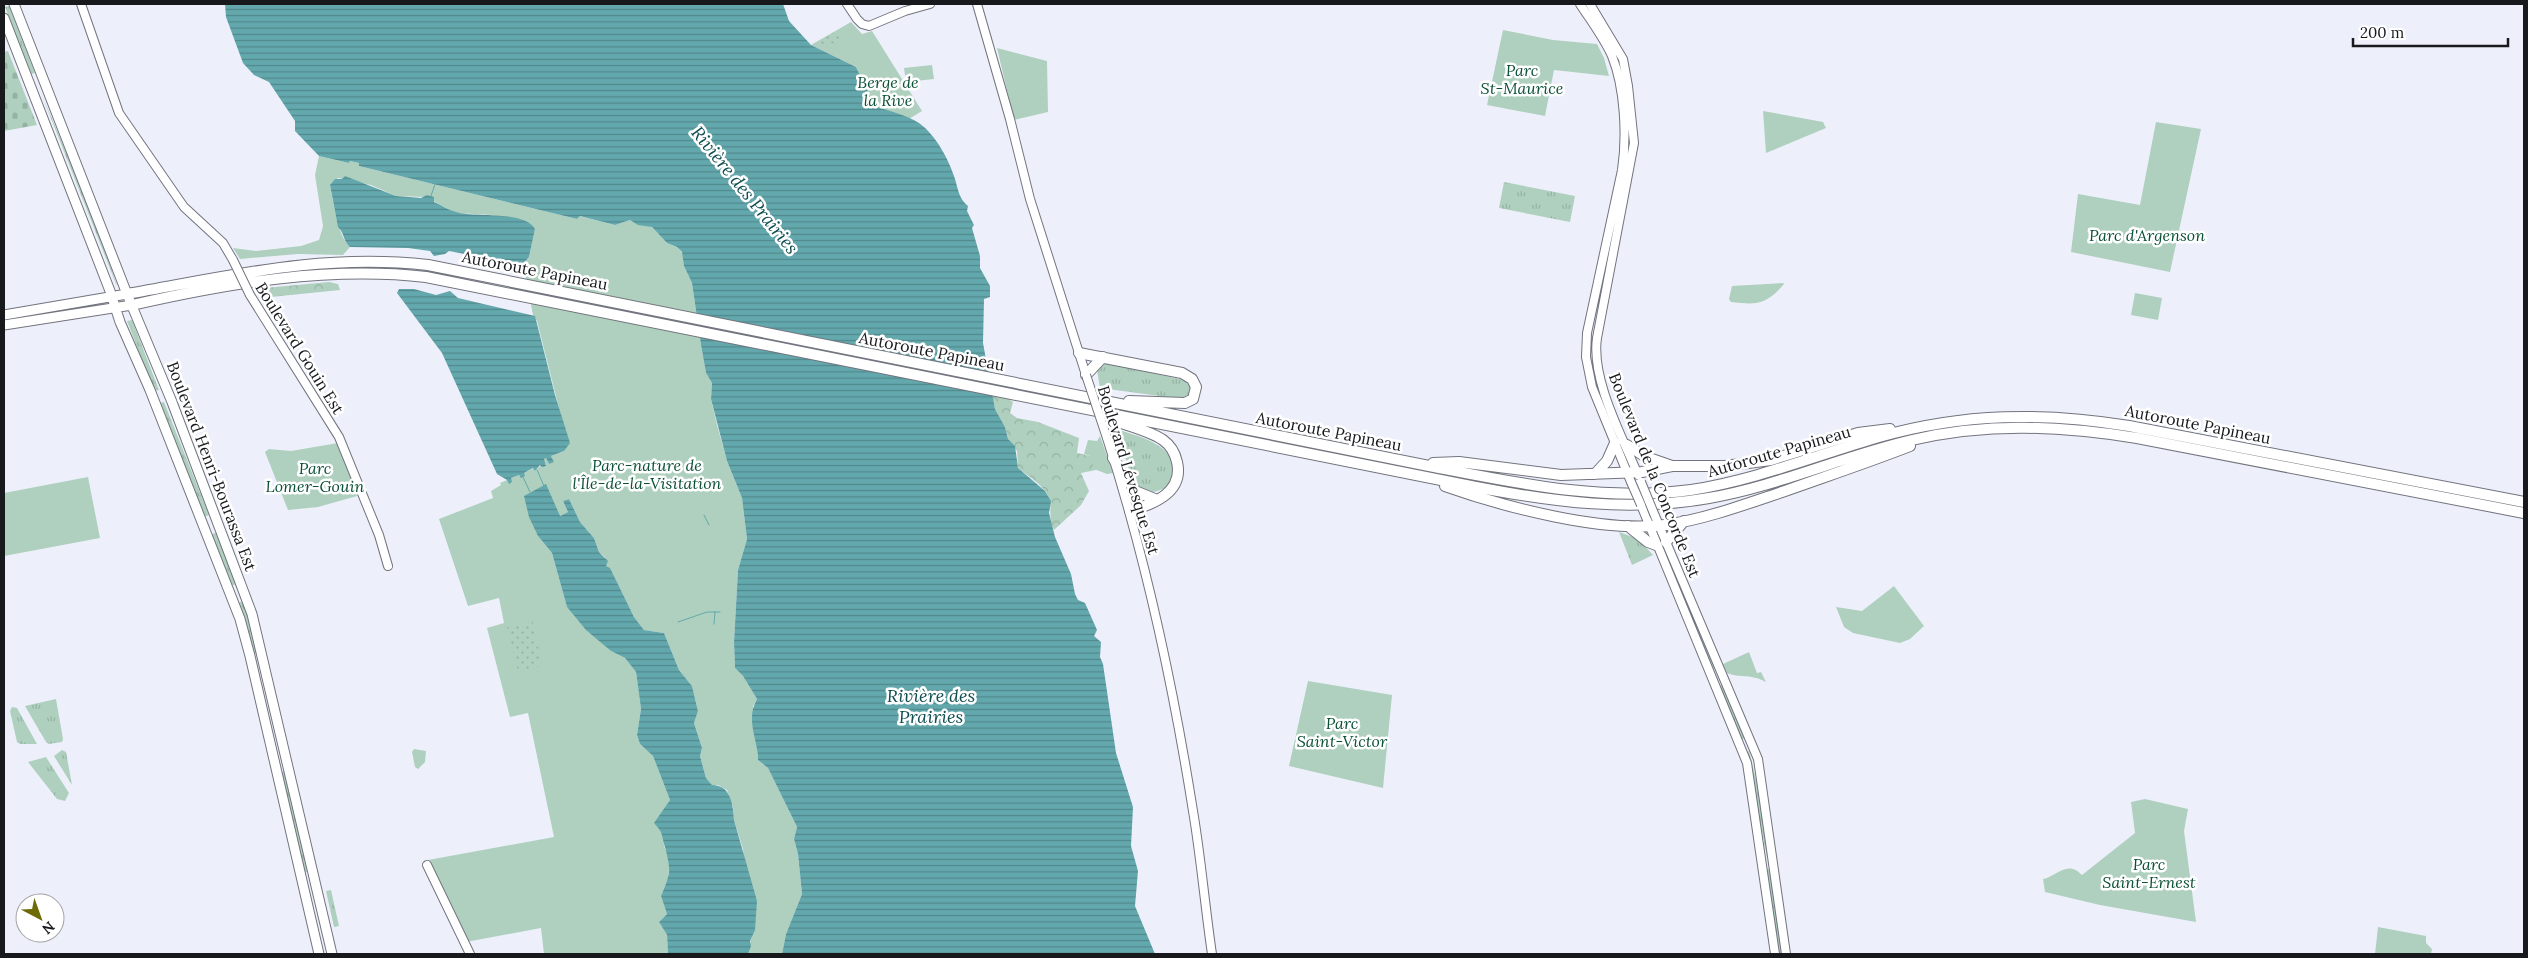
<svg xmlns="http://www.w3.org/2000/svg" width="2528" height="958" viewBox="0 0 2528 958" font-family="Lora,serif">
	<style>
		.grass { fill: url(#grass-tufts) }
		.forest { fill: url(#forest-crowns) }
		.cemetery { fill: url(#cemetery-stones) }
		.park { fill: #afd0be }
		.garden { fill: url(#garden-dots) }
		.water { fill: url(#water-rules) }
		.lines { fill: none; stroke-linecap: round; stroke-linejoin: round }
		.stream { stroke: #63a8ad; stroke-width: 1 }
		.secondary-casing { stroke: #72747e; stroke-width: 10 }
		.primary-casing { stroke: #72747e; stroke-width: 11 }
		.highway-casing { stroke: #72747e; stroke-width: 12 }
		.secondary { stroke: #fff; stroke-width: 8 }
		.primary { stroke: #fff; stroke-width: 9 }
		.highway { stroke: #fff; stroke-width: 10 }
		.secondary-bridge-casing { stroke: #72747e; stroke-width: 10; stroke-linecap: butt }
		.secondary-bridge { stroke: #fff; stroke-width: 8 }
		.labels { text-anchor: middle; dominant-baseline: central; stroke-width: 5; stroke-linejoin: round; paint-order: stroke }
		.park-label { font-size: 16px; font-style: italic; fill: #0a5036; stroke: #fff }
		.street-label { font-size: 16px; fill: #18191d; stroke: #fff }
		.water-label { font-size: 18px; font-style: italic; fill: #0f4d51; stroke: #fff }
	</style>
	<defs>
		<pattern id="grass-tufts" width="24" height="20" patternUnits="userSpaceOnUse" patternTransform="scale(1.25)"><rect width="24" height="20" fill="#afd0be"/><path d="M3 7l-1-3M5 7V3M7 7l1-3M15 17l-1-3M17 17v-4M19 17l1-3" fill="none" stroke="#96b2a3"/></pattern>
		<pattern id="forest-crowns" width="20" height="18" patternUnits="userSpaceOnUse" patternTransform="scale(1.25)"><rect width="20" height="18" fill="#afd0be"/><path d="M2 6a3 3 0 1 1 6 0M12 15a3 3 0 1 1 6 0" fill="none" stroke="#96b2a3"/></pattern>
		<pattern id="cemetery-stones" width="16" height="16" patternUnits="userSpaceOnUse" patternTransform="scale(1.25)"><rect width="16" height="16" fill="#afd0be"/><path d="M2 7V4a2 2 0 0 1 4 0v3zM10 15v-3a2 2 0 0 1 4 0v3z" fill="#96b2a3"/></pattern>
		<pattern id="garden-dots" width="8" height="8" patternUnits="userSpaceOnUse" patternTransform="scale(1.25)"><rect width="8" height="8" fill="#afd0be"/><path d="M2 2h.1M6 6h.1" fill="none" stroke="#96b2a3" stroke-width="1.8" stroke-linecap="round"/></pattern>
		<pattern id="water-rules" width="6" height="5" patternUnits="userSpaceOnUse" patternTransform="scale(1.25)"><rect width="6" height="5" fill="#63a8ad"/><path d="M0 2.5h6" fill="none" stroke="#51888c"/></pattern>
	</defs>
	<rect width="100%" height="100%" fill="#edf0fb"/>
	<path class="grass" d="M9,6L35,73L31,74L5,7Z
		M41,93L85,196L117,285L116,284Z
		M1504,182L1575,196L1570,222L1499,208Z
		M132,320L159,390L154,391L127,321Z
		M1105,363L1184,380L1192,388L1186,398H1175L1100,388L1097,370Z
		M164,402L209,515L204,517L159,403Z
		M1116,429C1137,436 1180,445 1173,476C1170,486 1163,490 1153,492L1137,487L1133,482Z
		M1619,532L1638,539L1653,555L1632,565Z
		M216,533L236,584L231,586L212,534Z
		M1658,533L1717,668L1714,669L1689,615L1656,534Z
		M243,601L259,653L254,654L238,603Z
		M1722,685L1745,738L1741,740L1719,686Z
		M56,699L63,739L62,742L49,744L46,742L25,706Z
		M12,707L17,708L37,744H20L17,742L10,711Z
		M62,750L66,752L72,785L54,756Z
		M1749,751L1762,804L1770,857H1767L1746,752Z
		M46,757L69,793L65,801L57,799L28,762Z
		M286,771L309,871L304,873L281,772Z
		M1768,869L1771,870L1784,954H1778L1766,870Z
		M331,890L339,926L334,927L326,891Z"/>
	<path class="forest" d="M329,282L338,284L340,290L261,298L254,289Z
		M992,395L1007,398L1013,402L1010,413L1017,418L1038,422L1079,438L1077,453L1090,456L1096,470L1081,473L1089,491L1081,505L1054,530C1049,521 1051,512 1050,503C1050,489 1028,476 1018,468L1017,451L1008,439L1005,427L995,409Z"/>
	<path class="cemetery" d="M8,51L37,125L4,131V52Z"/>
	<path class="park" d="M851,22L862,34L872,31L922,111L909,119L875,106L856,67L811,45Z
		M1503,30L1553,40L1597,44L1604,58L1609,76L1554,70L1545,116L1487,105Z
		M997,48L1047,61L1048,112L1014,120Z
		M932,65L934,79L906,82L904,68Z
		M1763,111L1823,122L1826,128L1766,153Z
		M2156,122L2201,129L2170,272L2071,252L2078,194L2140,205Z
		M319,156L349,163L350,161L359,163V166L577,219L580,216L615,225L630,220L652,227L667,243L677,247L683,254L684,266L692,283L701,345L706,373L712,383L711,399L717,425L727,461L742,498L747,539L738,570L734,642L735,668L743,676L757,699L753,706L758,760L768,768L797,827L794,839L798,854L802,894L786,934L782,954H748L752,934L743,849L734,820L733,807L727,790L718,785H712L706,778L700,756L702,748L694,723L698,711L692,686L679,670L664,633L644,630L634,617L610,569L606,566L605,557L599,552L594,538L580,522L569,499L563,501L568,512L560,516L538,536L552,553L567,607L611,651L625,658L636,672L641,709L637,735L640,744L653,756L670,800L655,823L663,832L664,846L670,861L668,878L661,896L667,914L659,922L667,935L668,954H544L541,928L466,942L428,860L554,837L528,713L510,717L487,628L504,623L499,598L468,606L439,519L493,498L491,491L501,485L500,483L507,480L509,483L511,478L519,475L521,477L524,473L534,468L535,471L541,465H546L543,459L546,458L549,464L553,461L551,456L564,451V428L537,321L533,315L523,264L529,257L535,229L527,222L492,215L456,213L426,197L396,196L371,185L338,178L330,185C333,201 338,237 350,247L343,255L298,254L240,259L233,248L256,251L301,246L319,240L323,226L315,175Z
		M1783,283L1784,284C1766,305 1757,305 1731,302L1729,299L1732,286Z
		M2135,293L2162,298L2158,320L2131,315Z
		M1100,436L1113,473L1107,474L1094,469L1090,456L1084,454L1088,440L1097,441Z
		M338,443L358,492L357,496L318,507L288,510L265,452L269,449L291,451Z
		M88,477L100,538L4,556V493Z
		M1894,586L1924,626L1910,639L1900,643L1853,633L1844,627L1836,607L1862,611Z
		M1749,652L1757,673L1761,672L1766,682C1749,673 1743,679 1727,673L1723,664Z
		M1308,681L1392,695L1383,788L1289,766Z
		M414,749L426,751L425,762L418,769L415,767L412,752Z
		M2145,799L2188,809L2184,831L2196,922L2100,905L2045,892L2043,879C2056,877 2067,859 2082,875L2135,833L2131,802Z
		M2378,927L2426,936V943L2432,949L2431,954H2375Z"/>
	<path class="garden" d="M839,30L843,38L825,47L815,43Z
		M533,622L542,666L518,671L507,627Z"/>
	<path class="water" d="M225,4H783L789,21L811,45L856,67L875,106C889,111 907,115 919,123C936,135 949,160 955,179C958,189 959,199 968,206L967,211L974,225L972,228L980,256V268L990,286V297L984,299L983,343L995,409L1005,427L1008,439L1015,446L1018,468L1045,491L1051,501L1049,513L1055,537L1071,574L1075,594L1078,600L1085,603L1097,630L1094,636L1101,642L1100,657L1103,664L1116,753L1133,807L1131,846L1138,871L1135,906L1155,954H782L786,934L802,894L798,854L794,839L797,827L768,768L758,760C758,739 745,720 757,699L743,676L735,668L734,642L738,570L747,539L742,498L727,461L711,399L712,383L706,373L701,345L692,283L684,266L682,252L677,247L667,243L652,227L638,225L630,220L615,225L580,216L577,219L359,166V163L350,161L349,163L319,156L295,131V121L269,82L254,75L243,63L226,17Z
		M345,176L396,196L421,198L427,195L434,197V202C442,205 448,210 456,212C475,218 524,210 535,229L529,257L522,265L449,251L445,254L434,256L430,251L408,248L350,247C343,241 345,234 338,227L330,185L335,179H342Z
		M399,289H414L436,295L450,291L458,298L535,316L555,395L570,443L564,451L551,456L554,462L549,464L546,458L544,459L546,466L542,467L540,465L535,471L533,468L524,473L525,476L521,478L519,475L511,478L512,482L509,484L507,480L497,474L442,353L397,293Z
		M546,484L560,516L568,512L563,501L569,499L580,522L594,538L599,552L608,561L606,566L610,568L634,617L644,630L664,633L679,670L692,686L698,711L694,723L702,748L700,756L706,778L712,785C731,785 733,805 734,820L757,901L755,930L750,941L751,946L748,954H668L667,935L659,922L667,914L661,896C671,872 671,871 665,847C661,834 664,834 654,823L670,800L653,756L640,744L637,735L641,709L636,672L625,658L611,651L586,630L567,607L552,553L538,536L529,517L524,496Z"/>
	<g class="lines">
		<path class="stream" d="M431,196L435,184
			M537,470L544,486
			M523,477L530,492
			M704,515L709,525
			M678,622L707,612H720
			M714,624L715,612"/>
		<g class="secondary-casing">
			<path id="secondary" d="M81,4L119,113L184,207L223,243L233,260
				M847,4L857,19L862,24L869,26L905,11L930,4
				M977,4L1010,119L1030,199L1086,375
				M1580,4C1591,21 1604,38 1612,56C1625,88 1627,137 1622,170L1587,333L1586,357L1592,387L1631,482
				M1590,4L1623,59L1628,86L1634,143L1597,338C1591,380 1622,436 1638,475
				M250,295L339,437L379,535L388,566
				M1107,438C1146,559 1173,685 1193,811C1201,858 1205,907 1212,954
				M1641,505L1747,763L1775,954
				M1655,516L1758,759L1786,954
				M427,865L470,954"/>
		</g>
		<g class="primary-casing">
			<path id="primary" d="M14,4L127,294L172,402L252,614L332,954
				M4,18L110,291L120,322L150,390L240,619L250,656L319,954
				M4,315L127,294
				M4,325L132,305"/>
		</g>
		<g class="highway-casing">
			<path id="highway" d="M127,294C231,276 322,253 428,265L1429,466C1517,483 1601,502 1691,490C1756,480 1817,455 1879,437C1963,413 2044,412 2129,426L2524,502
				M132,305C228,283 328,266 426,277L1476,487C1554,502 1630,512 1709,498C1778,486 1843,456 1912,440C1988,422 2061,426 2137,438L2524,513
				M1079,353L1182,373L1192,379L1196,387L1193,399L1185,403L1129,401
				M1086,375L1103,357
				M1106,418C1122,424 1149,430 1163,440C1170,445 1175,453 1177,462C1184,492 1154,504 1130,511
				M1627,445L1646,457L1672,466
				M1113,458L1135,491L1157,500
				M1433,463L1459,462L1561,475L1642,472L1672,466H1725L1771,460L1858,433L1890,429
				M1595,474L1607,461L1615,443
				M1445,486C1504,507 1603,533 1665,525C1706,519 1746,504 1785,491C1827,476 1869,462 1910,446
				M1628,526L1648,542L1656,545
				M1666,542L1684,521"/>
		</g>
		<use href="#secondary" class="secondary"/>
		<use href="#primary" class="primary"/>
		<use href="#highway" class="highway"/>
		<g class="secondary-bridge-casing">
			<path id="secondary-bridge" d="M233,260L250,295
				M1086,375L1107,438
				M1631,482L1641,505
				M1641,482L1655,516"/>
		</g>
		<use href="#secondary-bridge" class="secondary-bridge"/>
	</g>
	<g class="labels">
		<g class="park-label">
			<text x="1522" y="70">Parc<tspan x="1522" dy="18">St-Maurice</tspan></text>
			<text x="888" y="82">Berge de<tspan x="888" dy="18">la Rive</tspan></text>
			<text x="2147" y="235">Parc d'Argenson</text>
			<text x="647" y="465">Parc-nature de<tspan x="647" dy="18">l'Île-de-la-Visitation</tspan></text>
			<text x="315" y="468">Parc<tspan x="315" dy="18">Lomer-Gouin</tspan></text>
			<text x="1342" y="723">Parc<tspan x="1342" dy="18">Saint-Victor</tspan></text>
			<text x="2149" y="864">Parc<tspan x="2149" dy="18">Saint-Ernest</tspan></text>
		</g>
		<g class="street-label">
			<text transform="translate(535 270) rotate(11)">Autoroute Papineau</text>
			<text transform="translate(300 348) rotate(58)">Boulevard Gouin Est</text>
			<text transform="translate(932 351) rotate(11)">Autoroute Papineau</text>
			<text transform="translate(2198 424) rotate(11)">Autoroute Papineau</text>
			<text transform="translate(1329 431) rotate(11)">Autoroute Papineau</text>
			<text transform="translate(1779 451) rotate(-16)">Autoroute Papineau</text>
			<text transform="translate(212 466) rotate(69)">Boulevard Henri-Bourassa Est</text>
			<text transform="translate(1129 470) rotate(73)">Boulevard Lévesque Est</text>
			<text transform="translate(1655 475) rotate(68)">Boulevard de la Concorde Est</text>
		</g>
		<g class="water-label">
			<text transform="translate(745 190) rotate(51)">Rivière des Prairies</text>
			<text x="931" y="695">Rivière des<tspan x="931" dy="21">Prairies</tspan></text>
		</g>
	</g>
	<rect width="2528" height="958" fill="none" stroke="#18191d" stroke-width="10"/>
	<g transform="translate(40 918) rotate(139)"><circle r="24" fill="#ffffff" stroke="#a3a3a5"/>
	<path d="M0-4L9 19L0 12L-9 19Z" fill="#6e6b07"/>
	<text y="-8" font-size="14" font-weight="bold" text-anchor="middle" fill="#18191d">N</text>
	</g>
	<path d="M2353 38v8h155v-8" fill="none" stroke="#18191d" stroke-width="2.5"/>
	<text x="2360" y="38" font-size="15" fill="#18191d" stroke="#ffffff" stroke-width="4" paint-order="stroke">200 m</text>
</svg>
